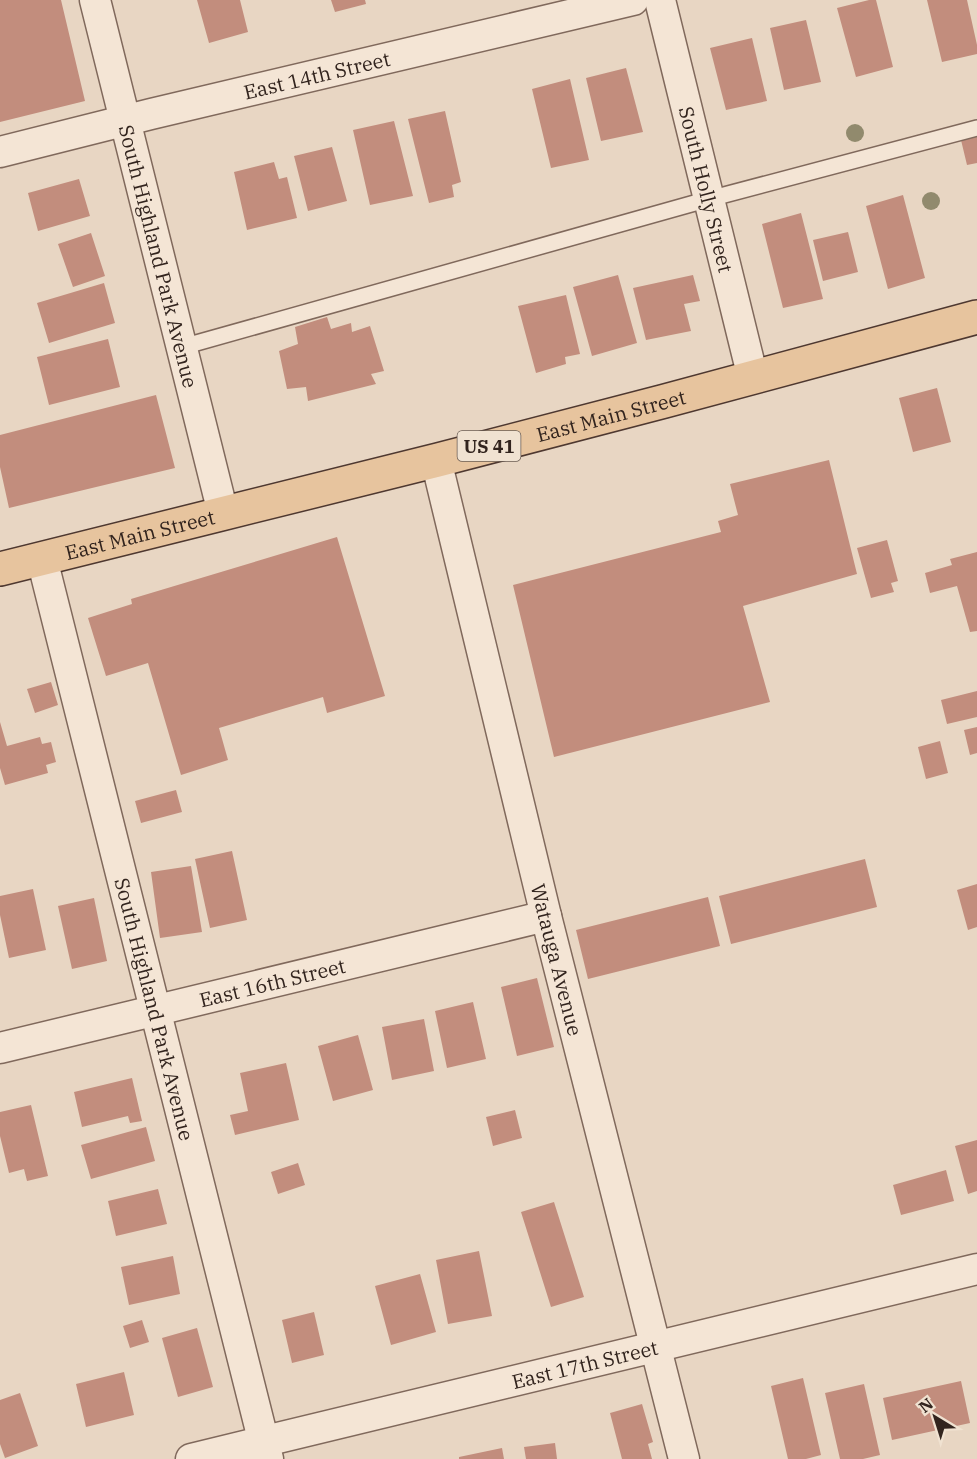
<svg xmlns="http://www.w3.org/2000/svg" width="977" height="1459" viewBox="0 0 977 1459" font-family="'IBM Plex Serif',serif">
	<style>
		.building { fill: #c28d7d }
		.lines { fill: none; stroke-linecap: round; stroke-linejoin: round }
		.service-casing { stroke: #80695c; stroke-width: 18 }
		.minor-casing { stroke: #80695c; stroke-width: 33 }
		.primary-casing { stroke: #4e3830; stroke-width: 36 }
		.service { stroke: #f4e5d5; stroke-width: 15 }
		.minor { stroke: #f4e5d5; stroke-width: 30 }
		.primary { stroke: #e7c49e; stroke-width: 33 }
		.tree { fill: #918a6d }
		.labels { text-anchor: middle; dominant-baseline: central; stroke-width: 6; stroke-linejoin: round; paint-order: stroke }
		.shield { fill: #f0e2d1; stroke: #6b5d54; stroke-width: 1.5 }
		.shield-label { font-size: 18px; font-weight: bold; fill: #32241e }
		.street-label { font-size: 20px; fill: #32241e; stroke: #f0e2d1 }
	</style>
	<rect width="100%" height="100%" fill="#e8d6c3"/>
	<path class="building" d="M0,0H61L85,101L0,122Z
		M197,0H240L248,32L209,43Z
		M331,0H365L366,4L335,12Z
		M869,0H876L893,67L856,77L837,8Z
		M927,0H967L977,45V54L942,62Z
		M806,20L821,82L784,90L770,28Z
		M752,38L767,101L726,110L710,48Z
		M626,68L643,132L601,141L586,78Z
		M570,79L589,160L551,168L532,89Z
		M445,111L461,182L452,185L454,197L429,203L408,119Z
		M394,121L413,196L370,205L353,130Z
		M977,136V163L967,165L961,140Z
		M332,147L347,201L308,211L294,156Z
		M274,162L279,179L287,177L297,218L247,230L234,172Z
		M79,179L90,216L38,231L28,193Z
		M903,195L925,278L888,289L866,206Z
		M801,213L823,299L783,308L762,224Z
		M848,232L858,272L823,281L813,240Z
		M91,233L105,276L73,287L58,244Z
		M618,275L637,343L592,356L573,287Z
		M693,275L700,301L684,304L691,331L646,340L633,288Z
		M104,283L115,323L49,343L37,303Z
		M566,295L580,354L565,357L566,364L536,373L518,306Z
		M327,317L331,329L351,323L352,332L370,326L384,371L371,374L376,384L308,401L306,387L287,389L279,351L298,344L295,327Z
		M108,339L120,387L49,405L37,357Z
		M937,388L951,442L913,452L899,398Z
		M156,395L175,468L9,508L0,467V435Z
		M829,460L857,574L743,606L770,702L554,757L513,585L721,532L718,521L738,515L730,484Z
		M337,537L385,696L327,713L323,697L219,728L228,760L181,775L148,663L106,676L88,618L132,604L131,599Z
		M887,540L898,581L891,583L894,592L871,598L857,548Z
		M977,552V631L970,632L957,586L930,593L925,573L952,565L950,559Z
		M51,682L58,705L35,713L27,689Z
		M977,691V717L947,724L941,700Z
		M0,722L7,746L40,737L42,744L51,742L56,762L46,765L48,773L5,785L0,768Z
		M977,727V753L970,755L964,730Z
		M940,741L948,773L926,779L918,747Z
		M176,790L182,812L141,823L135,801Z
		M232,851L247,920L210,928L195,859Z
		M865,859L877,907L731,944L719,896Z
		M191,866L202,932L160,938L151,872Z
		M977,884V927L968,930L957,890Z
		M33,889L46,950L9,958L0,915V896Z
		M708,897L720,946L588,979L576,930Z
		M94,898L107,961L72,969L58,906Z
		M537,978L554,1047L517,1056L501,987Z
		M473,1002L486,1059L447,1068L435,1011Z
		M424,1019L434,1071L392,1080L382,1027Z
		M358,1035L373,1090L333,1101L318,1046Z
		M286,1063L299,1120L235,1135L230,1115L248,1111L240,1073Z
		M132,1078L142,1121L130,1123L128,1116L82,1127L74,1092Z
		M31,1105L48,1176L27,1181L24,1169L9,1173L0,1136V1112Z
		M515,1110L522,1138L493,1146L486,1117Z
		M146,1127L155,1161L91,1179L81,1145Z
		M977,1140V1191L968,1194L955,1146Z
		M298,1163L305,1185L278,1194L271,1172Z
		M946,1170L954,1201L901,1215L893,1185Z
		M158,1189L167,1224L116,1236L108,1201Z
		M554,1202L584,1297L551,1307L521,1212Z
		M479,1251L492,1316L448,1324L436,1260Z
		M173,1256L180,1294L129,1305L121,1267Z
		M420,1274L436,1332L391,1345L375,1286Z
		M314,1312L324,1355L292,1363L282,1320Z
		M142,1320L149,1342L130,1348L123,1326Z
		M197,1328L213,1387L178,1397L162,1338Z
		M124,1372L134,1415L86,1427L76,1384Z
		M803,1378L821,1455L806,1459H788L771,1386Z
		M961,1381L970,1423L892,1440L883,1398Z
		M864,1384L880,1455L863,1459H840L825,1393Z
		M20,1393L38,1446L5,1458L0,1444V1400Z
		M642,1404L653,1442L648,1444L652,1459H622L610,1413Z
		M555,1443L557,1459H526L524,1447Z
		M502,1448L504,1459H459V1457Z"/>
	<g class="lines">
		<g class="service-casing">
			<path id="service" d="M182,347L709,199L977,128"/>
		</g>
		<g class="minor-casing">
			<g id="minor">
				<path id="s1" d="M95,0L223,513"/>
				<path id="s2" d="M660,0L753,378"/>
				<path id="s3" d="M0,152L151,114L633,0"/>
				<path id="s4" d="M436,460L546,916L684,1459"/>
				<path id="s5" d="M42,559L268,1459"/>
				<path id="s6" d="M0,1048L546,916"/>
				<path id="s7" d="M191,1459L977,1269"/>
			</g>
		</g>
		<g class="primary-casing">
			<g id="primary">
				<path id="s8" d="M0,569C146,532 292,497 438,460C618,414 798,366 977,317"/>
			</g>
		</g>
		<use href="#service" class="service"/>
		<use href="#minor" class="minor"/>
		<use href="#primary" class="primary"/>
	</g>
	<g class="tree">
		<circle cx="855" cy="133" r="9"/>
		<circle cx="931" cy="201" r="9"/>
	</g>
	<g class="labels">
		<rect class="shield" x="457.5" y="431" width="63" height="30" rx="4.5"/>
		<g class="shield-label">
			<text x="489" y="446">US 41</text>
		</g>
		<g class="street-label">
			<text stroke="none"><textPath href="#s3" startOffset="326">East 14th Street</textPath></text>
			<text stroke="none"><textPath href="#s2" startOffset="195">South Holly Street</textPath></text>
			<text stroke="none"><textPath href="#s1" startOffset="264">South Highland Park Avenue</textPath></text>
			<text stroke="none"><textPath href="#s8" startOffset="630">East Main Street</textPath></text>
			<text stroke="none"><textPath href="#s8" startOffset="144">East Main Street</textPath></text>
			<text stroke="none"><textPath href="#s4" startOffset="514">Watauga Avenue</textPath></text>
			<text stroke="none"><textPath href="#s6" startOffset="280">East 16th Street</textPath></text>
			<text stroke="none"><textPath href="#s5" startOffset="464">South Highland Park Avenue</textPath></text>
			<text stroke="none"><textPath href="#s7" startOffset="405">East 17th Street</textPath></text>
		</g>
	</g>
	<g transform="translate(935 1417) rotate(322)" stroke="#f0e2d1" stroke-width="4.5" paint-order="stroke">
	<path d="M0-4.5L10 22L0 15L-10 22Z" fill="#32241e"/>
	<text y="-9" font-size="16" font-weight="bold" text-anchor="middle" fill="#32241e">N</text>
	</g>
</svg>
